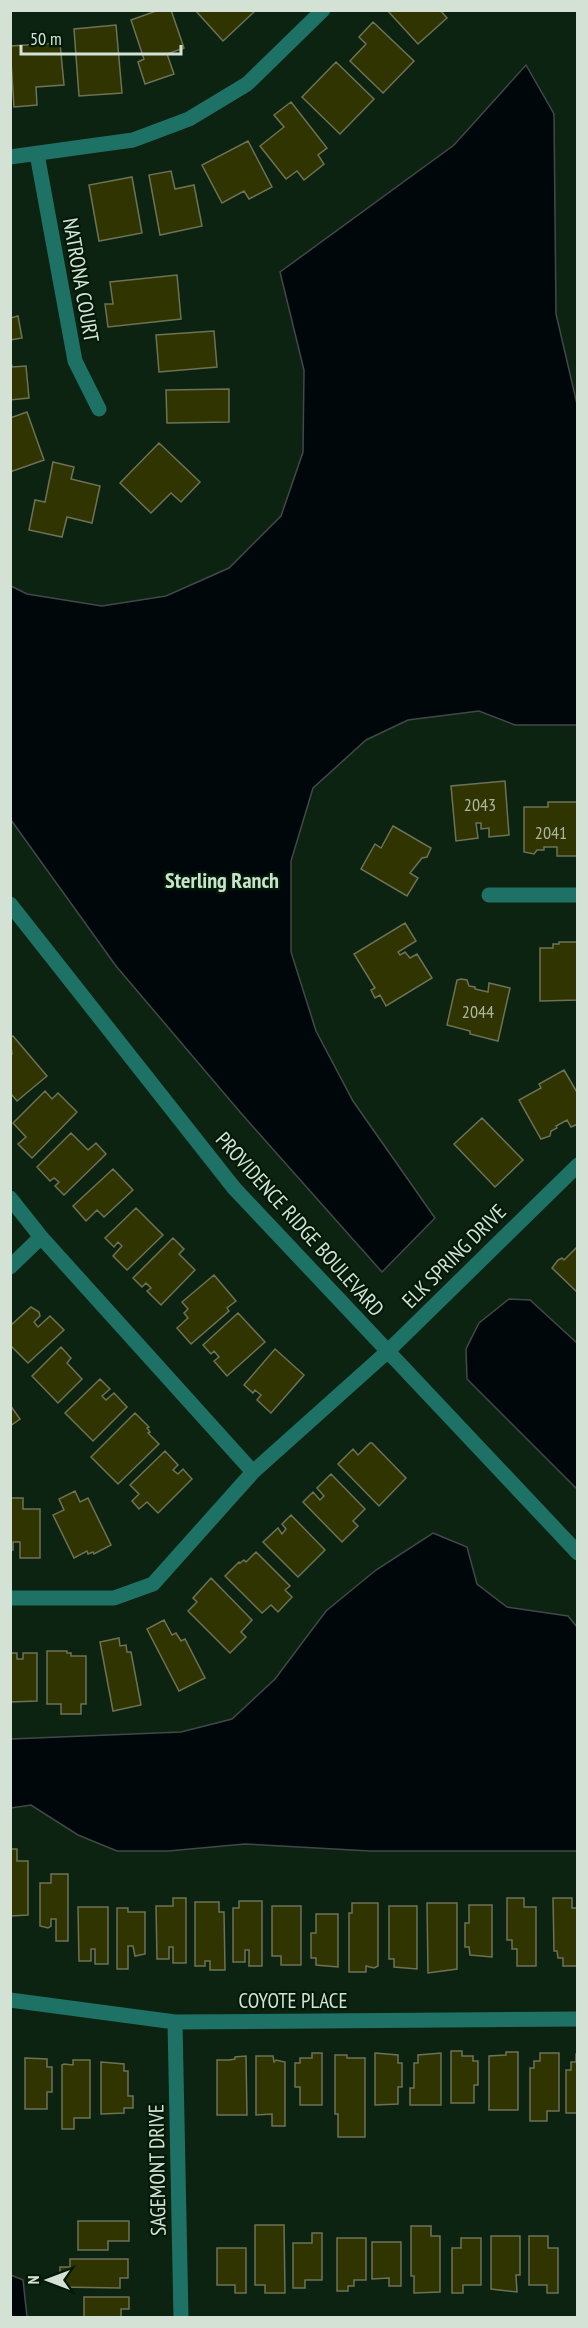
<svg xmlns="http://www.w3.org/2000/svg" width="588" height="2328" viewBox="0 0 588 2328" font-family="'PT Sans Narrow',sans-serif">
	<style>
		.water { fill: #00070b; stroke: #404948; stroke-width: 1.5 }
		.building { fill: #2f3401; stroke: #6d7255; stroke-width: 1.5 }
		.lines { fill: none; stroke-linecap: round; stroke-linejoin: round }
		.minor { stroke: #1e7165; stroke-width: 15 }
		.labels { text-anchor: middle; dominant-baseline: central; stroke-width: 4.5; stroke-linejoin: round; paint-order: stroke }
		.number-label { font-size: 18px; fill: #abb6a1 }
		.street-label { font-size: 21px; fill: #d4e2d6; stroke: #041a09 }
		.neighbourhood-label { font-size: 22px; font-weight: bold; fill: #c9e4cc; stroke: #041a09 }
	</style>
	<rect width="100%" height="100%" fill="#0d2311"/>
	<path class="water" d="M526,65L554,114L556,314L577,404V725H515L479,711L408,720L366,740L313,788L291,861V952L316,1031L353,1101L435,1218L382,1272L240,1112L116,966L11,820V586L27,594L102,606L166,596L229,568L281,516L303,452L304,370L280,272L454,145Z
		M509,1299L530,1300L577,1343V1489L467,1379L466,1349L479,1323Z
		M433,1533L467,1547L477,1584L507,1607L568,1616L577,1627V1851H370L245,1844L168,1851H117L78,1835L31,1805L11,1808V1739L181,1732L232,1719L275,1679L326,1611L376,1570Z
		M11,2275L23,2280L27,2317H11Z"/>
	<path class="building" d="M159,10H171L184,48L167,54L174,74L145,84L138,62L144,59L131,20Z
		M195,10H254L255,11L223,41Z
		M387,10H440L447,18L418,44Z
		M373,22L414,61L383,93L350,61L366,44L359,37Z
		M116,25L122,93L79,96L74,29Z
		M60,43L64,85L36,87L37,105L14,107L10,46Z
		M336,62L374,99L340,134L302,97Z
		M291,102L327,148L318,155L324,164L304,180L297,171L286,179L260,146L284,127L274,115Z
		M248,141L272,187L249,199L244,191L222,203L202,165Z
		M171,171L175,189L194,185L202,226L160,235L149,175Z
		M132,177L142,233L99,241L89,185Z
		M177,275L181,319L108,327L105,304H113L110,282Z
		M18,316L22,338L10,340V318Z
		M214,331L217,367L159,372L156,335Z
		M10,358L12,367L26,366L29,398L10,400Z
		M229,389V422L167,423L166,390Z
		M27,412L44,460L10,472V418Z
		M159,443L200,482L181,502L171,493L151,513L120,483Z
		M53,462L74,467L71,479L100,486L92,523L67,517L62,537L29,530L35,500L45,502Z
		M505,781L509,835L489,837V828L481,829V823H476L478,838L456,841L451,786Z
		M548,802H578V856H557V847H544V850H537L534,854L524,852V807H548Z
		M393,826L431,848L427,857L422,858L410,873L418,878L407,896L361,869L375,844L381,848Z
		M405,923L416,941L398,952L400,955L405,952L410,958L417,954L432,978L386,1006L380,995L375,998L371,990L375,988L354,954Z
		M559,942H578V1000L540,1001V948H553V944H559Z
		M461,979L467,980L469,986L475,987V989L488,992L489,983L510,988L498,1041L470,1034V1031L447,1025L457,980Z
		M13,1036L47,1076L17,1101L12,1095L10,1096V1055L12,1054L10,1038Z
		M564,1070L578,1094V1124L571,1127L567,1120L556,1126L557,1128L551,1131L550,1136L541,1139L519,1100L541,1088L539,1084Z
		M45,1091L52,1099L58,1093L77,1112L32,1158L18,1144L26,1137L13,1123Z
		M482,1118L523,1160L495,1187L454,1144Z
		M71,1133L88,1150L96,1143L106,1154L64,1195L55,1186L59,1182L54,1178L50,1181L37,1167Z
		M113,1169L133,1190L104,1217L97,1210L86,1221L73,1206Z
		M136,1208L163,1235L127,1270L113,1256L122,1246L118,1242L114,1247L105,1238Z
		M173,1238L184,1249L179,1254L195,1270L161,1305L147,1291L151,1288L146,1283L142,1287L133,1278Z
		M578,1246V1293L552,1268L558,1260L562,1258L564,1260Z
		M214,1275L236,1301L227,1308L229,1311L191,1344L177,1328L188,1318L184,1313L188,1309L182,1302Z
		M31,1307L39,1312L40,1316L34,1322L38,1327L50,1316L64,1330L28,1363L10,1345V1326Z
		M238,1313L265,1342L227,1376L214,1361L219,1357L214,1351L211,1354L203,1345Z
		M61,1347L71,1358L67,1363L82,1379L58,1403L32,1376Z
		M275,1349L304,1375L271,1413L257,1400L261,1395L255,1390L253,1393L244,1385Z
		M100,1379L110,1389L102,1396L106,1400L114,1393L127,1407L93,1441L65,1413Z
		M10,1405L20,1419L10,1426Z
		M135,1413L149,1427L147,1428L150,1432L148,1433L159,1444L118,1484L91,1457Z
		M370,1443H372L406,1478L379,1506L338,1464L353,1449L358,1455Z
		M165,1451L178,1465L173,1470L178,1474L183,1469L192,1479L158,1513L147,1502L139,1509L132,1501L139,1494L130,1485Z
		M331,1474L365,1509L353,1521L358,1526L342,1542L303,1502L313,1492L320,1500L324,1496L317,1488Z
		M75,1491L80,1502L88,1498L111,1545L94,1554L93,1552L88,1554L87,1551L74,1558L53,1515L64,1510L59,1499Z
		M10,1498H23V1509H40V1558H20V1542H13V1550H10Z
		M291,1515L325,1550L298,1577L263,1542L278,1528L282,1534L286,1529L282,1524Z
		M256,1552L290,1586L285,1590L292,1597L278,1612L271,1605L262,1613L225,1576L239,1562L240,1563L244,1560L246,1562Z
		M211,1578L252,1620L241,1632L246,1637L230,1653L188,1611L197,1602L193,1598Z
		M164,1620L172,1635L176,1633L181,1641L185,1639L205,1678L179,1691L147,1629Z
		M119,1638L120,1646L126,1645L127,1652H131L141,1705L113,1711L100,1642Z
		M47,1651H67V1653H71V1656H86V1704H81V1714H61V1704H47Z
		M10,1653H17V1659H23V1653H37V1701L10,1702Z
		M10,1849H17V1861H28V1915L10,1916Z
		M51,1874H68V1941H56V1919H51V1926L48,1928L40,1926V1883H51Z
		M173,1898H186V1963H173V1947H169V1959H157L156,1906H173Z
		M507,1898H524V1907H536V1966H517V1949H512V1940H507Z
		M553,1898H572V1908H578V1966H563V1958H558L557,1951H554Z
		M239,1901H262V1966H249V1950H245V1962H233V1908H239Z
		M195,1902H219V1912H224L225,1970H210V1961H205V1966H195Z
		M352,1903H378V1966L374,1968L366,1966V1972H349V1913H352Z
		M427,1903H457V1969L428,1973Z
		M469,1905H492V1957L470,1955L469,1947H465V1923H469Z
		M272,1906H301V1965H281V1956H272Z
		M389,1906H417V1969L394,1967V1959H389Z
		M78,1907H108V1964H95V1949H91V1961H79Z
		M117,1908H128V1912H145V1954L135,1956L133,1946H128V1969H117Z
		M316,1914H338V1967L316,1965V1958H311V1933H316Z
		M451,2051H462V2056H473V2061H478V2085H474V2103H451Z
		M506,2052H518V2110H489V2056L506,2055Z
		M312,2053H322V2105H300V2087H295V2063H300V2058H312Z
		M375,2053L398,2055V2063H402V2087H398V2104L375,2105Z
		M441,2053V2105H410V2088H414V2063H418V2055Z
		M540,2053H559V2111H547V2121H530V2068H534V2061H540Z
		M576,2054H578V2113H566V2070H571V2062H576Z
		M335,2055H347V2058H365V2137H338V2114H335Z
		M246,2056L247,2115H217V2060H229L235,2059V2057Z
		M256,2056H273L274,2062L276,2060L285,2062V2126H272V2114L256,2115Z
		M25,2058L47,2059V2067H52V2092H47V2109H25Z
		M73,2060H90V2118H74V2129H62V2065L64,2064L73,2065Z
		M101,2062L124,2064V2071H128V2096H133V2108H124V2113L101,2114Z
		M78,2221H129V2241H108V2250H78Z
		M255,2225H284L285,2293H265V2285H255Z
		M411,2226H431V2236H440V2292L414,2293V2276H411Z
		M312,2233H322V2280H305V2288H293V2243H312Z
		M491,2236H520V2275H516L517,2292L491,2289Z
		M529,2236H548V2248H558V2293H547V2285H529Z
		M337,2238H366V2280H354V2286H348V2291H337Z
		M461,2238H481V2285H463V2293H452V2248H461Z
		M372,2242H401V2286H389V2278L372,2279Z
		M217,2248H246V2293H235V2285H217Z
		M70,2259H128V2278H120V2288L60,2287V2267H70Z
		M84,2297H129V2309H121V2318H84Z"/>
	<g class="lines">
		<path class="minor" d="M37,154L75,361L99,409
			M10,157L133,140L189,119L247,84L323,10
			M489,895H578
			M10,904L234,1188L578,1553
			M10,1198L41,1237L253,1472
			M10,1267L41,1237
			M10,1598H114L153,1584L253,1472L387,1352L578,1165
			M10,2000L175,2022L578,2019
			M175,2022L181,2318"/>
	</g>
	<g class="labels">
		<g class="number-label">
			<text x="480" y="804">2043</text>
			<text x="551" y="832">2041</text>
			<text x="478" y="1011">2044</text>
		</g>
		<g class="street-label">
			<text transform="translate(81 280) rotate(80)">NATRONA COURT</text>
			<text transform="translate(300 1224) rotate(48)">PROVIDENCE RIDGE BOULEVARD</text>
			<text transform="translate(454 1256) rotate(-45)">ELK SPRING DRIVE</text>
			<text x="293" y="2000">COYOTE PLACE</text>
			<text transform="translate(157 2170) rotate(-91)">SAGEMONT DRIVE</text>
		</g>
		<g class="neighbourhood-label">
			<text x="222" y="880">Sterling Ranch</text>
		</g>
	</g>
	<rect width="588" height="2328" fill="none" stroke="#d4e2d6" stroke-width="24"/>
	<g transform="translate(48 2280) rotate(270)" stroke="#041a09" stroke-width="4.5" paint-order="stroke">
	<path d="M0-4.5L10 22L0 15L-10 22Z" fill="#d4e2d6"/>
	<text y="-9" font-size="16" font-weight="bold" text-anchor="middle" fill="#d4e2d6">N</text>
	</g>
	<path d="M21 45v9h160v-9" fill="none" stroke="#d4e2d6" stroke-width="3"/>
	<text x="30" y="45" font-size="18" fill="#d4e2d6" stroke="#041a09" stroke-width="4.5" paint-order="stroke">50 m</text>
</svg>
